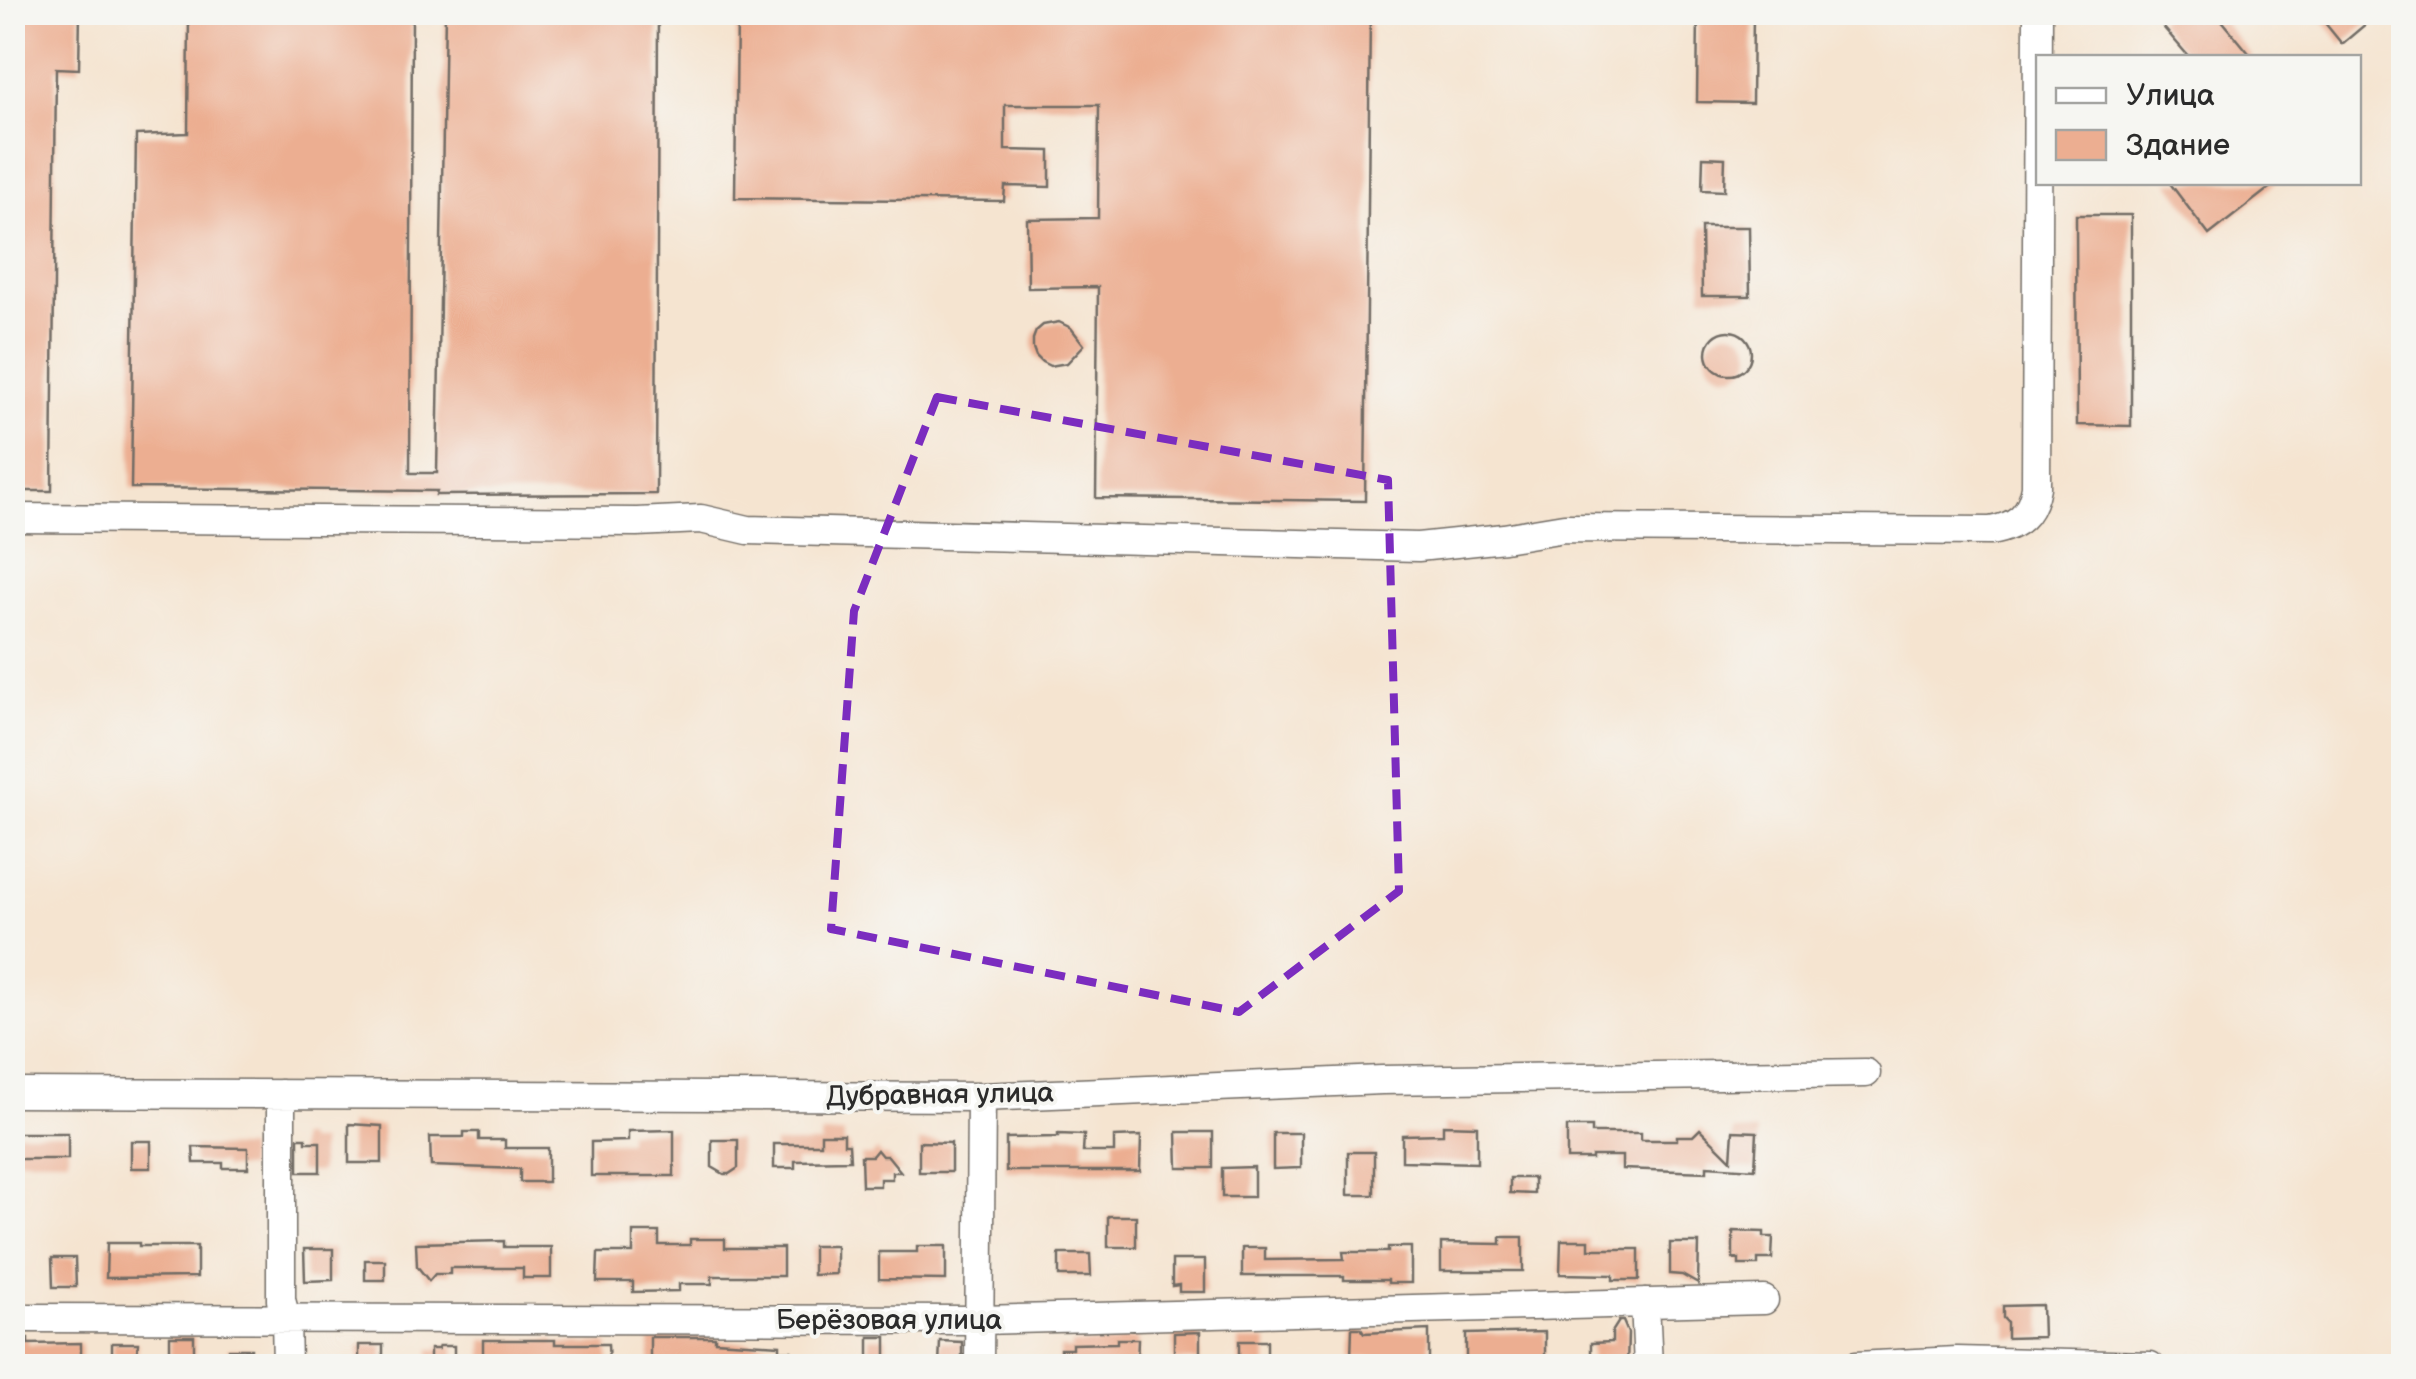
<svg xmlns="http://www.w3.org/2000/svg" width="2416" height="1379" viewBox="0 0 2416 1379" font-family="'Balsamiq Sans',sans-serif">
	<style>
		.building { fill: #ecae91 }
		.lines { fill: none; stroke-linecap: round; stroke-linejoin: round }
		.minor-casing { stroke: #726c65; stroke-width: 31 }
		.minor { stroke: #fff; stroke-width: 28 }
		.marked { fill: none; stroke: #7b2cbf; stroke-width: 8; stroke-dasharray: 20 12; stroke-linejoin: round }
		.labels { text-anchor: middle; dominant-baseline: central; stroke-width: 8; stroke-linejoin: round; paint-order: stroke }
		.street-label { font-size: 28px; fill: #2b2b2b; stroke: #f6f6f2 }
	</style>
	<rect width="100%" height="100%" fill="#f6f6f2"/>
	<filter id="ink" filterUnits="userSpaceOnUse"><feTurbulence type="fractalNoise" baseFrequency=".01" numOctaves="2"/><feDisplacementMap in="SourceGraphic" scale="20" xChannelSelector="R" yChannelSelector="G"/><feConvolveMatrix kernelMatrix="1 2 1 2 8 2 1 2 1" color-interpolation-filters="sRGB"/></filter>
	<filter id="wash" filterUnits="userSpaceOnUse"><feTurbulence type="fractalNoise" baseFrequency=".0048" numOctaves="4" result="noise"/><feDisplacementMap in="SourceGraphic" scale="40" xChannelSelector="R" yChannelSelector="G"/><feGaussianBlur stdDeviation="2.25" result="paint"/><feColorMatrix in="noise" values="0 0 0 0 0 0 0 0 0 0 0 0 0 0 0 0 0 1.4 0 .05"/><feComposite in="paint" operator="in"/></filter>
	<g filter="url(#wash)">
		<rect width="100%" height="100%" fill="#f5e4d0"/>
		<g id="blocks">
			<path class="building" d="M12,12H80L79,69L56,68L52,491H12Z
				M189,12H412L410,473H437L445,12H658L656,494L436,495L437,491L131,488L136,135L188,133Z
				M737,12H1370L1365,501L1096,498L1098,287L1028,288L1027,219L1098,218L1099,105H1005V150L1050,151V187L1005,186L1004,201L735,198Z
				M1698,12H1753L1752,103L1697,102Z
				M2168,12H2215L2253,58H2190L2158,21Z
				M2316,12H2380L2342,44Z
				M1703,157L1725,158L1724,191L1702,190Z
				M2169,182H2277L2209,235Z
				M2076,215H2131V426L2077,425Z
				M1701,227H1749L1750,296H1702Z
				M1059,322L1071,328L1084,345L1067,363L1050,366L1042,362L1036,356L1033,348V339L1036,331L1043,325Z
				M1707 353a22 22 0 1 1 44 0a22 22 0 1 1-44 0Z
				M349,1124L382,1126V1163H349Z
				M1443,1125L1477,1126V1163L1402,1161V1135L1443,1134Z
				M1567,1127H1592V1133H1641V1140H1677V1136H1693L1700,1129L1731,1160L1733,1131L1757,1132L1755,1169L1707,1166V1172L1622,1169V1156H1592V1159H1567Z
				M674,1130V1176H591V1142L628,1141V1131Z
				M464,1132H479V1140H505V1148H548V1182H520V1169L431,1166L430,1137H464Z
				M1177,1132H1213V1168H1178Z
				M17,1133H68V1159H17Z
				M1273,1133H1301V1168L1273,1169Z
				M821,1134H844V1144H849L850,1160L795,1161V1168H774V1144H821Z
				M1058,1134L1084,1135L1083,1152H1114V1137L1141,1136L1140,1171H1006V1138L1058,1137Z
				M298,1138H306V1142H320V1172H298Z
				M712,1140H738V1168L729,1174H724L712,1167Z
				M131,1141H151V1168H131Z
				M919,1142L951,1143V1172H919Z
				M193,1147L248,1148V1168H223V1163H194Z
				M877,1150L882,1156H888L901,1172H892V1179H880V1186H862L861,1156H872Z
				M1348,1152H1374V1195H1348Z
				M1254,1167V1197H1222V1168Z
				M1510,1178H1534V1194L1510,1193Z
				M1108,1216H1136V1247H1108Z
				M1733,1231L1764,1232V1237H1773L1772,1259H1758V1265H1739V1259H1733Z
				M633,1232H659V1245H690V1239H725V1248H783V1276H712V1284H679V1291L633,1292V1282H597L598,1253H633Z
				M1501,1237H1523V1271H1441V1243L1501,1244Z
				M1561,1240H1589V1249H1639V1280H1613V1275L1560,1274Z
				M504,1241V1247H551V1278H523V1268H450V1274H435L429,1281L417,1266L416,1243Z
				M107,1243H139V1246H197V1277L106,1278Z
				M1670,1243H1699L1698,1284L1682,1275L1670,1274Z
				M813,1246H836V1274L813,1275Z
				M917,1246H946V1280L879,1279V1252H917Z
				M1388,1247H1411V1283H1388V1280H1344V1276H1242V1248H1265V1260L1344,1259L1343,1252H1388Z
				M304,1249H333V1280L305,1281Z
				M1059,1254H1090L1091,1276H1059Z
				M52,1258H75L76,1287H53Z
				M365,1260H385V1280H365Z
				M1172,1260H1205V1292H1179V1285L1172,1286Z
				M2042,1305L2043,1337L2007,1338V1322L2003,1318V1306Z
				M1619,1321H1623L1628,1333L1627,1366H1591V1343L1612,1342V1332Z
				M1352,1328H1361L1364,1333L1429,1330V1360L1351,1358Z
				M1200,1332V1361H1174V1333Z
				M1545,1332V1366H1466V1334Z
				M170,1336H194V1366H170Z
				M650,1337H715V1341L780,1345V1351H791L790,1366H664V1364H650Z
				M869,1337H886V1358H869Z
				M12,1338H28V1344L81,1343V1366H12Z
				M1117,1339H1138L1137,1366H1060V1349H1072V1344L1117,1343Z
				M483,1340H555V1344H608L609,1366H582V1365L483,1366Z
				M940,1341L962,1342V1366H939Z
				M1239,1341H1267V1366H1239Z
				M112,1343H138L137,1366H112Z
				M359,1345H383V1366H359Z
				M439,1346H454V1366H430V1349H438Z
				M228,1349H251V1366H228Z"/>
		</g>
	</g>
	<g filter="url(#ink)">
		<use href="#blocks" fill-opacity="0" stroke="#726c65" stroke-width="2.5"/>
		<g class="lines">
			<g class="minor-casing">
				<path id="minor" d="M12,518L637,522L701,519L748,530L1418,547L1504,538L1564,528L1990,531C2018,526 2031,515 2036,487L2038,12
					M12,1093L981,1097L1382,1080L1866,1073
					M281,1094V1300L286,1318L287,1366
					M1645,1303L1648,1366
					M12,1318L980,1320L1764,1300
					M979,1366L981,1097
					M1856,1366L1957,1361L2150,1366"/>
			</g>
			<use href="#minor" class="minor"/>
		</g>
	</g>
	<path class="marked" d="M937,397L1388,480L1399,891L1239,1012L831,929L854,611Z"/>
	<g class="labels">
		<g class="street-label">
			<text transform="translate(940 1095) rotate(-1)">Дубравная улица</text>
			<text x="889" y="1320">Берёзовая улица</text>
		</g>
	</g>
	<rect width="2416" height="1379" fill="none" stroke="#f6f6f2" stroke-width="50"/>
	<rect x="2036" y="55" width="325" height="130" fill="#f6f6f2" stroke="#a5a5a2" stroke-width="2.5"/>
	<rect x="2056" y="88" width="50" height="15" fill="#ffffff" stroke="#a5a5a2" stroke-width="2.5"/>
	<text x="2126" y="105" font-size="30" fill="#2b2b2b">Улица</text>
	<rect x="2056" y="130" width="50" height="30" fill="#ecae91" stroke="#a5a5a2" stroke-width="2.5"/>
	<text x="2126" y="155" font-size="30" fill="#2b2b2b">Здание</text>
</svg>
